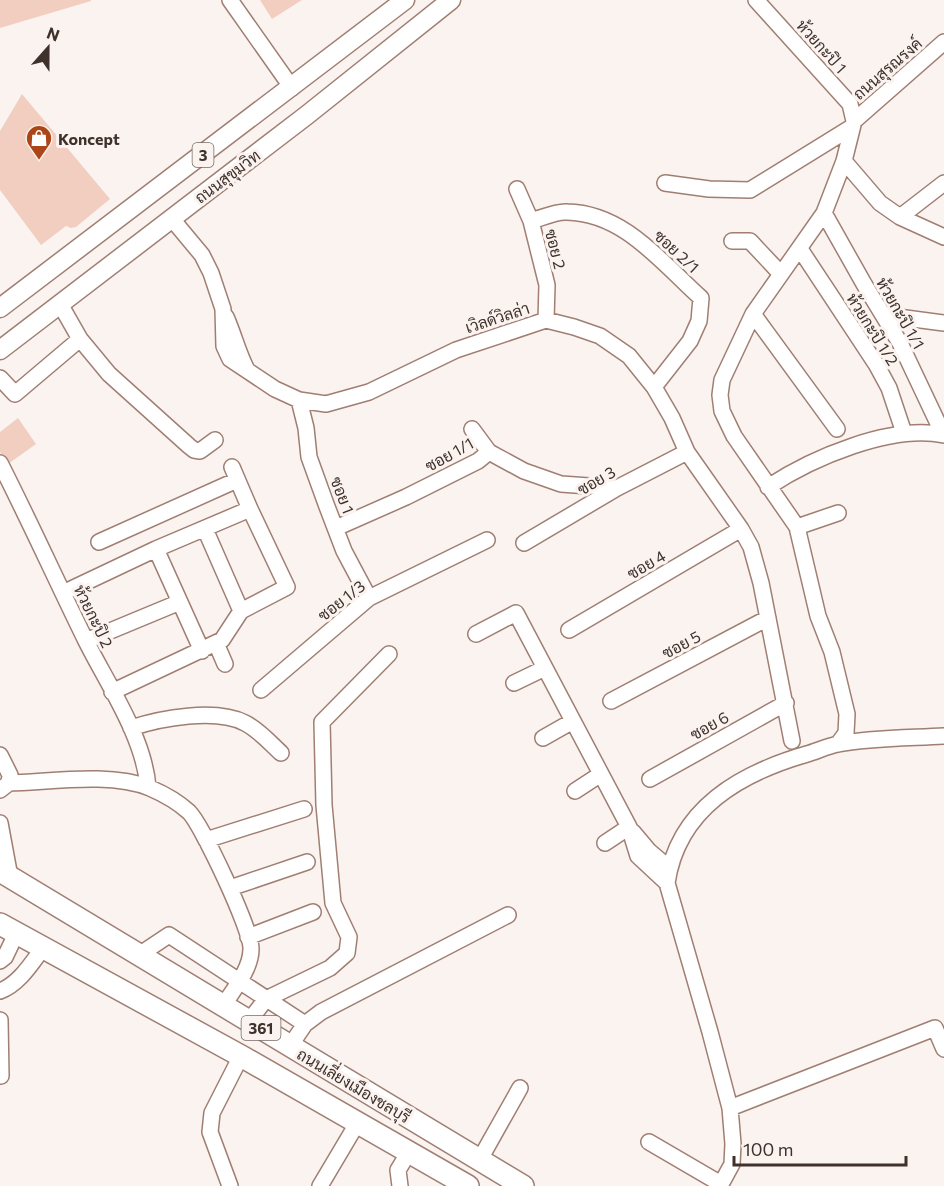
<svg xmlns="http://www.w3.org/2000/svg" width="944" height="1186" viewBox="0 0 944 1186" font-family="Commissioner,Sarabun,sans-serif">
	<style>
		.building { fill: #f2cec0 }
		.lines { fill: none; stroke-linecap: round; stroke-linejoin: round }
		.minor-casing { stroke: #a07f72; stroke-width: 18 }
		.major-casing { stroke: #a07f72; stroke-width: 21 }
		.highway-casing { stroke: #a07f72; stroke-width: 24 }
		.minor { stroke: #fff; stroke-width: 15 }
		.major { stroke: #fff; stroke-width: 18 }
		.highway { stroke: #fff; stroke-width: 21 }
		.labels { text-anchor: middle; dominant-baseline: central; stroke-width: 6; stroke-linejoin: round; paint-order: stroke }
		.shield { fill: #faf3f0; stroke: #776b66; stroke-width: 1.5 }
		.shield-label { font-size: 15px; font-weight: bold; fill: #3f312b }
		.street-label { font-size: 16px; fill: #3f312b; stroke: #faf3f0 }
		.poi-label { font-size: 16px; font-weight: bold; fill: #3f312b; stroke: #faf3f0; text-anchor: start }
	</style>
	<rect width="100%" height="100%" fill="#faf3f0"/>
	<path class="building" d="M0,0H91V1L0,28Z
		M260,0H302L272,19Z
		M22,94L110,199L76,227L71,228L66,226L41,245L0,190V131Z
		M18,418L36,444L8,464L0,452V432Z"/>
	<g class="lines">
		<g class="minor-casing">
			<path id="minor" d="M230,0L292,88
				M756,0L850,104L854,121
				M844,161L880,203L900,217L944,237
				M665,183L709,189L750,190L852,127
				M517,189L531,221L547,285L546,320
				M824,213L864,284L900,343L943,434
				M900,217L944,183
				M172,219L202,255L211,273L223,309L224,346L230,359L275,389L299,400L326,404L369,392L456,350L546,320L574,327L600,336L629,356L654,387L672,418L687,452L741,529L751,547L761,583L792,741
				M531,221C542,218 556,211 567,212C624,213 661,262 701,298L699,321L690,341L654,387
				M732,241H750L780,273
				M800,249L876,364L889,388L904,433
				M60,304L80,339L109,374L189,446L194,450L200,451L215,440
				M753,314L837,429
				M883,315L944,323
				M226,317C234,335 238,353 247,370
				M0,378L15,394L80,339
				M299,400L306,428L309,457L326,504L344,551L369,598
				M472,429L489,452
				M0,463C30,522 57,582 86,641C108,685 144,737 148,787
				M232,467L250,509
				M768,487C812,458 891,424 944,435
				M797,527L838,513
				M336,528L406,497L478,461L489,452L524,471L561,484L617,488
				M205,529L241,611
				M99,542L237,480
				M524,543L617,488L687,452
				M156,549L202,651
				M63,593L156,549L250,509L287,587L241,611L222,640L112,692
				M569,630L741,529
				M476,634L516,613L629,827L638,856L667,883
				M86,641L180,602
				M216,643L225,664
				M514,683L545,668
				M261,690L369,598L487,540
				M611,701L768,618
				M131,728C161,718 216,708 245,723C259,730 270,743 281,753
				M543,738L573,721
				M838,744L846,733L847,714L832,652L818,616L797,527L734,436L722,411L720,395L722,380L753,314L824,213L844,161L854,121L944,42
				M0,755L10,775L9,783L0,790
				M650,779L786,703
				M9,783C51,782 110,772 150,788C164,794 178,802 189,812C202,825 252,931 251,949C251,969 234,989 223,1006
				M575,791L601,774
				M0,823L10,877
				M633,832L649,851L669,868
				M206,840L304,809
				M605,843L629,827
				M230,888L307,862
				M248,937L313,912
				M139,955L169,935L305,1024
				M0,961L5,957L16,934
				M0,991C19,984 31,964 43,948
				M0,1020L1,1076
				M249,1021L266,999L330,968L347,953L349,937L333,903L324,805L322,722L389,654
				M290,1046L305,1024L321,1012L508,915
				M730,1108L935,1028L944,1049
				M649,1142L721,1184
				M479,1161L520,1088
				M230,1186L210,1132L212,1113L241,1056
				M320,1186L358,1122
				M400,1186L398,1170L409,1152
				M720,1186L732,1164L733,1144L730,1108L710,1032L667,883C678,808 741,773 807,754C817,751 828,746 838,744C870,738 911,738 944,736"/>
		</g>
		<g class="major-casing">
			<path id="major" d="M0,308L405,0
				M0,350L307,115L451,0"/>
		</g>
		<g class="highway-casing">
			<path id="highway" d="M0,871L523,1186
				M0,924L241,1056L468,1186"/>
		</g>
		<use href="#minor" class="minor"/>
		<use href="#major" class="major"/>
		<use href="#highway" class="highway"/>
	</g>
	<defs>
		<g id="shop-pin" transform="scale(1.35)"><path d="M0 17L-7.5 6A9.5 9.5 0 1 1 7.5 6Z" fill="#ab4617" stroke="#faf3f0"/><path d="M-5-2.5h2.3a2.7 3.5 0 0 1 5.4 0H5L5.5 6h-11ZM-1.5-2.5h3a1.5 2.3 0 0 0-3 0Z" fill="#fff"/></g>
	</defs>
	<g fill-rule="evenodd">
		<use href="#shop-pin" x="39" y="138"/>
	</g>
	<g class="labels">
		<g class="shield">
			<rect x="192.5" y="143" width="21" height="24" rx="4.5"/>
			<rect x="241.5" y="1016" width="39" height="24" rx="4.5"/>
		</g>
		<g class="shield-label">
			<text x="203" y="155">3</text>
			<text x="261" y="1028">361</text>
		</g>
		<g class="street-label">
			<text transform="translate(822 46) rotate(48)">ห้วยกะปิ 1</text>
			<text transform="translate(887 68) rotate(-41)">ถนนสุรณรงค์</text>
			<text transform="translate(227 176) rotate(-37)">ถนนสุขุมวิท</text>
			<text transform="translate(556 249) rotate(76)">ซอย 2</text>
			<text transform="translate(677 251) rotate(43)">ซอย 2/1</text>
			<text transform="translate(901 313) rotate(60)">ห้วยกะปิ 1/1</text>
			<text transform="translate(497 317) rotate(-18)">เวิลด์วิลล่า</text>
			<text transform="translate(873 329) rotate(58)">ห้วยกะปิ 1/2</text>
			<text transform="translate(449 454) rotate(-29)">ซอย 1/1</text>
			<text transform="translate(596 480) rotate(-30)">ซอย 3</text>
			<text transform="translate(343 495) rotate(69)">ซอย 1</text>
			<text transform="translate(646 564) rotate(-30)">ซอย 4</text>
			<text transform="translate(341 600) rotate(-38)">ซอย 1/3</text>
			<text transform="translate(94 616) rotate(64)">ห้วยกะปิ 2</text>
			<text transform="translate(681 644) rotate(-28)">ซอย 5</text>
			<text transform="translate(709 725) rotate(-29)">ซอย 6</text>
			<text transform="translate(354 1085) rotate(31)">ถนนเลี่ยงเมืองชลบุรี</text>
		</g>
		<g class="poi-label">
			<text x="58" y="138">Koncept</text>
		</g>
	</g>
	<g transform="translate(48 48) rotate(21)" stroke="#faf3f0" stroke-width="4.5" paint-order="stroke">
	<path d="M0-4.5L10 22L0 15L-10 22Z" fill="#3f312b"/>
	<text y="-9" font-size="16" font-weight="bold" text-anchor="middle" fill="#3f312b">N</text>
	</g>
	<path d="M734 1156v9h172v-9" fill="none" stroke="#3f312b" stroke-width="3"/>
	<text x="743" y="1156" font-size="18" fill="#3f312b" stroke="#faf3f0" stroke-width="4.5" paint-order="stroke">100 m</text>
</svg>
